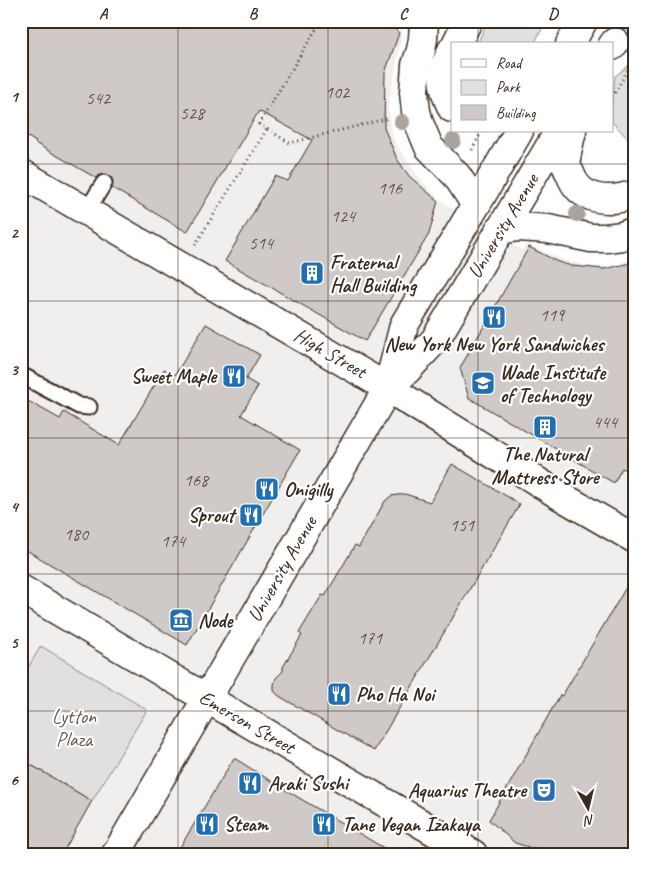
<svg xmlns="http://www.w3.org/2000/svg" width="656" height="875" viewBox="0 0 656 875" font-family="Caveat,sans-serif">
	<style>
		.built { fill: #f1efee }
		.green { fill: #e2e0de; stroke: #8e857e }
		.building { fill: #cfcac7; stroke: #3b2a1e }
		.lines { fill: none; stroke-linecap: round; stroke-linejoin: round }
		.secondary-tunnel { stroke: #d8d4d2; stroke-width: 28; stroke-dasharray: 28 14; stroke-linecap: butt }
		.service-casing { stroke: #3b2a1e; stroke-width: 19 }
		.minor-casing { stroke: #3b2a1e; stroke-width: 31 }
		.tertiary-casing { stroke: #3b2a1e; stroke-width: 31 }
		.secondary-casing { stroke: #3b2a1e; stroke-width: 31 }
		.path { stroke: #3b2a1e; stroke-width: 3; stroke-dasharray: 1 4; stroke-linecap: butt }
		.service { stroke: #fff; stroke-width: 15 }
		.minor { stroke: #fff; stroke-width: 28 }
		.tertiary { stroke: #fff; stroke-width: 28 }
		.secondary { stroke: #fff; stroke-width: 28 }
		.tree { fill: #aaa39e }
		.grid { fill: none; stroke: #3b2a1e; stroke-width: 1; stroke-opacity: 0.55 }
		.labels { text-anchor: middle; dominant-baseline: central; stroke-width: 4.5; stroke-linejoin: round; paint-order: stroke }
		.number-label { font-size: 18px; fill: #605248 }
		.street-label { font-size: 20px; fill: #3b2a1e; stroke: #fff }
		.poi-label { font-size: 20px; font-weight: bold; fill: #3b2a1e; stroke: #fff; text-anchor: start }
		.park-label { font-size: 20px; fill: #65584e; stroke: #fff }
		.neatline { fill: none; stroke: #3b2a1e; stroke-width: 2 }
		.grid-label { font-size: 16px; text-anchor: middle; font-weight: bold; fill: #3b2a1e }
	</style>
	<rect width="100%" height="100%" fill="#fff"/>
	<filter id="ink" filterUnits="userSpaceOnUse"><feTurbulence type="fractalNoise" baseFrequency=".02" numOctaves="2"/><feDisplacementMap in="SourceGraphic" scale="10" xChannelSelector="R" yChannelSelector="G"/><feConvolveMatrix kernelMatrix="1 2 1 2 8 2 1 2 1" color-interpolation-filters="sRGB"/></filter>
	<g filter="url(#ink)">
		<path class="built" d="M21,21H396L402,26L403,28L388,108L393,138L406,159L423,182L441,201L522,250L527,244L566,261L593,267L614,265L635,258V854H21Z"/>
		<path class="green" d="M490,21H546L534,44H477L485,27Z
			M635,61V143H632L612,122V104L615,76Z
			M41,646L147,710L92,801L21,759V679Z"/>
		<path class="building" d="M21,21H387L399,33L385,73L384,128L397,159L409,176L438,201L429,234L365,341L225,261L275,176L288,181L312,140L259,111L187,232L112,188L113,184L112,179L108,175L104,174L100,175L96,178L35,143L36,142L21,133Z
			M529,247L558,262L572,266L604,269L635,262V474L622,468L614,483L469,398L460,368Z
			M206,324L260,355L246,379L258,386L241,415L300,450L187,645L21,547V397L60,419L64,412L119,445L164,369L175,375Z
			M452,464L520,504L374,751L279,696L274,691V684L276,678L283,671V667L302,635L299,633L322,595L325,596L355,545L359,547L385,501L391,496L405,494L430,502Z
			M635,572V854H552L515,843L489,820L560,695L562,696Z
			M234,758L279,786L394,854H176Z
			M21,759L92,801L62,854H21Z"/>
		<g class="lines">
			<path class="secondary-tunnel" d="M615,42L627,21"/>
			<g class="service-casing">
				<path id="service" d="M86,212L104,183
					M21,375L79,406L89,407"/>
			</g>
			<g class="minor-casing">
				<path id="minor" d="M21,589L170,677L473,854"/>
			</g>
			<g class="tertiary-casing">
				<path id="tertiary" d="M21,173L388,388L559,495L635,539
					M116,854L388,388"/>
			</g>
			<g class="secondary-casing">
				<path id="secondary" d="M424,21L423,39L421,50L416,65L414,92L416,111L419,123L429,147L457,176L476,205
					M456,44L468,21
					M570,44L582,23
					M612,46L615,42
					M452,50C450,56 446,63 444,69C441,82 446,96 452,108
					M572,131C570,139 566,155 566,162C566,165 568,170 570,173C579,202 610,203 635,194
					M499,230L518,227L548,229L591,238H606L622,236L635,231
					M388,388L408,369L435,340L559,131
					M388,388L404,325L476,205L519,131"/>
			</g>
			<path class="path" d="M321,21L259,124L290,143L389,118
				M612,97L628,70
				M472,150L482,131
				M195,245L267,129"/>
			<use href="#service" class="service"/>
			<use href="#minor" class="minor"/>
			<use href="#tertiary" class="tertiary"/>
			<use href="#secondary" class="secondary"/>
		</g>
		<g class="tree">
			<circle cx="402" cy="122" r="8"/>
			<circle cx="453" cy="141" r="8"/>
			<circle cx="577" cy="214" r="8"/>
		</g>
	</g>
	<path class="grid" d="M178,21V854M328,21V854M478,21V44M478,131V854M21,164H635M21,301H635M21,438H635M21,574H635M21,711H635"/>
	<defs>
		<g id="building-square" transform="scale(1.25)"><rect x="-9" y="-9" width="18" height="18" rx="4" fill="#1f6fb2" stroke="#fff"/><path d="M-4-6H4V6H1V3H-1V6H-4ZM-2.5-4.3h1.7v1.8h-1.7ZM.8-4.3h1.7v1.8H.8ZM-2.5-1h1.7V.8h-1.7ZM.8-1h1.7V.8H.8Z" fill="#fff"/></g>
		<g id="restaurant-square" transform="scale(1.25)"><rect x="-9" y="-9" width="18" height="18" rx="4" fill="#1f6fb2" stroke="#fff"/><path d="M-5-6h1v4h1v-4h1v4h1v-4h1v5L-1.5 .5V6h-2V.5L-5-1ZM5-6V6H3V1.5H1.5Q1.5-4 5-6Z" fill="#fff"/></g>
		<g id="university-square" transform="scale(1.25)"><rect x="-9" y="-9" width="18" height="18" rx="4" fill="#1f6fb2" stroke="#fff"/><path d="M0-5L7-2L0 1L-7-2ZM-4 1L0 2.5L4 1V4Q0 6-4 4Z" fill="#fff"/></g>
		<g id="museum-square" transform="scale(1.25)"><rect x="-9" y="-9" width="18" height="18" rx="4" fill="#1f6fb2" stroke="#fff"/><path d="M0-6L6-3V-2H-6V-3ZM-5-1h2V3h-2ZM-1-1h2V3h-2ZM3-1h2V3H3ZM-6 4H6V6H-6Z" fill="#fff"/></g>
		<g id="theatre-square" transform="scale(1.25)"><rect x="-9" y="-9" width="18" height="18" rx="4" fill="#1f6fb2" stroke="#fff"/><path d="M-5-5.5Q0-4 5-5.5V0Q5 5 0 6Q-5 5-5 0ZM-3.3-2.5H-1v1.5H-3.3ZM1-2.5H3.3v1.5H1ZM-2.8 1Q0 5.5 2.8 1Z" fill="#fff"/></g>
	</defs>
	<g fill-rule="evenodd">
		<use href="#building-square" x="312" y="273"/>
		<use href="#restaurant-square" x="494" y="317"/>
		<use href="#restaurant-square" x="234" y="376"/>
		<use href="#university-square" x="483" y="383"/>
		<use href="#building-square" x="545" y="427"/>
		<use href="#restaurant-square" x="267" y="489"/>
		<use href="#restaurant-square" x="251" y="515"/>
		<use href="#museum-square" x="181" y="620"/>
		<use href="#restaurant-square" x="339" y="694"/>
		<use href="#restaurant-square" x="250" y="783"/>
		<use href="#theatre-square" x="544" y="790"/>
		<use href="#restaurant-square" x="207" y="824"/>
		<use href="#restaurant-square" x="324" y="824"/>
	</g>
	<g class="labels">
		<g class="number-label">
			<text x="337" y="92">102</text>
			<text x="98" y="98">542</text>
			<text x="192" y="113">528</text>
			<text x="390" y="188">116</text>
			<text x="343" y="216">124</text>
			<text x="261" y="243">514</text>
			<text x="552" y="315">119</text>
			<text x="605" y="422">444</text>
			<text x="196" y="480">168</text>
			<text x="462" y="525">151</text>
			<text x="76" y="534">180</text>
			<text x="173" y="541">174</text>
			<text x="370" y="638">171</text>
		</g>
		<g class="street-label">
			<text transform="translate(503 226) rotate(-59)">University Avenue</text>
			<text transform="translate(330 353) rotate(30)">High Street</text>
			<text transform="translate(282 569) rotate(-60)">University Avenue</text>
			<text transform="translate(247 722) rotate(30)">Emerson Street</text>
		</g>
		<g class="poi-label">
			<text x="330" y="262">Fraternal<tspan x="330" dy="23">Hall Building</tspan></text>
			<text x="494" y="344" text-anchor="middle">New York New York Sandwiches</text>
			<text x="500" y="372">Wade Institute<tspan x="500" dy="23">of Technology</tspan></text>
			<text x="216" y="376" text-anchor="end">Sweet Maple</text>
			<text x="545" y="454" text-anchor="middle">The Natural<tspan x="545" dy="23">Mattress Store</tspan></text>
			<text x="284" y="489">Onigilly</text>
			<text x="234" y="515" text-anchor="end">Sprout</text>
			<text x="198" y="620">Node</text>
			<text x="356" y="694">Pho Ha Noi</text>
			<text x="268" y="783">Araki Sushi</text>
			<text x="526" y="790" text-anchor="end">Aquarius Theatre</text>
			<text x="224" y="824">Steam</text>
			<text x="342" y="824">Tane Vegan Izakaya</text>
		</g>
		<g class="park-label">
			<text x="74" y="716">Lytton<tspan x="74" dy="23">Plaza</tspan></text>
		</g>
	</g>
	<rect width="656" height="875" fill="none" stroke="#fff" stroke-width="55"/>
	<rect x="451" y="42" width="162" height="90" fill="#ffffff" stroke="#b1aaa5"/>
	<rect x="461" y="59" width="25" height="8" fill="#ffffff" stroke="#b1aaa5"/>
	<text x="496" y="68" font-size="15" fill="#3b2a1e">Road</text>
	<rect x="461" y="80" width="25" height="15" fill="#e2e0de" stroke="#b1aaa5"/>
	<text x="496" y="92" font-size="15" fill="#3b2a1e">Park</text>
	<rect x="461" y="105" width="25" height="15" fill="#cfcac7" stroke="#b1aaa5"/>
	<text x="496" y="118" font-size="15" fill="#3b2a1e">Building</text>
	<g transform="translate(588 808) rotate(172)" stroke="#ffffff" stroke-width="4" paint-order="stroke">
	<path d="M0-4L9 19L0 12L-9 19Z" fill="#3b2a1e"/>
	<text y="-8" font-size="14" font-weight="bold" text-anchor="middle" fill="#3b2a1e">N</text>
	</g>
	<rect x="28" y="28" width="600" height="820" class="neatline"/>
	<g class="grid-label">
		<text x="103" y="19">A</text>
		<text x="253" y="19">B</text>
		<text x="403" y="19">C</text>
		<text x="553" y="19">D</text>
		<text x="14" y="102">1</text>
		<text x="14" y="238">2</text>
		<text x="14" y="375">3</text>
		<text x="14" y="512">4</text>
		<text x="14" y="648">5</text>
		<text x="14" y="785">6</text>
	</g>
</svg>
